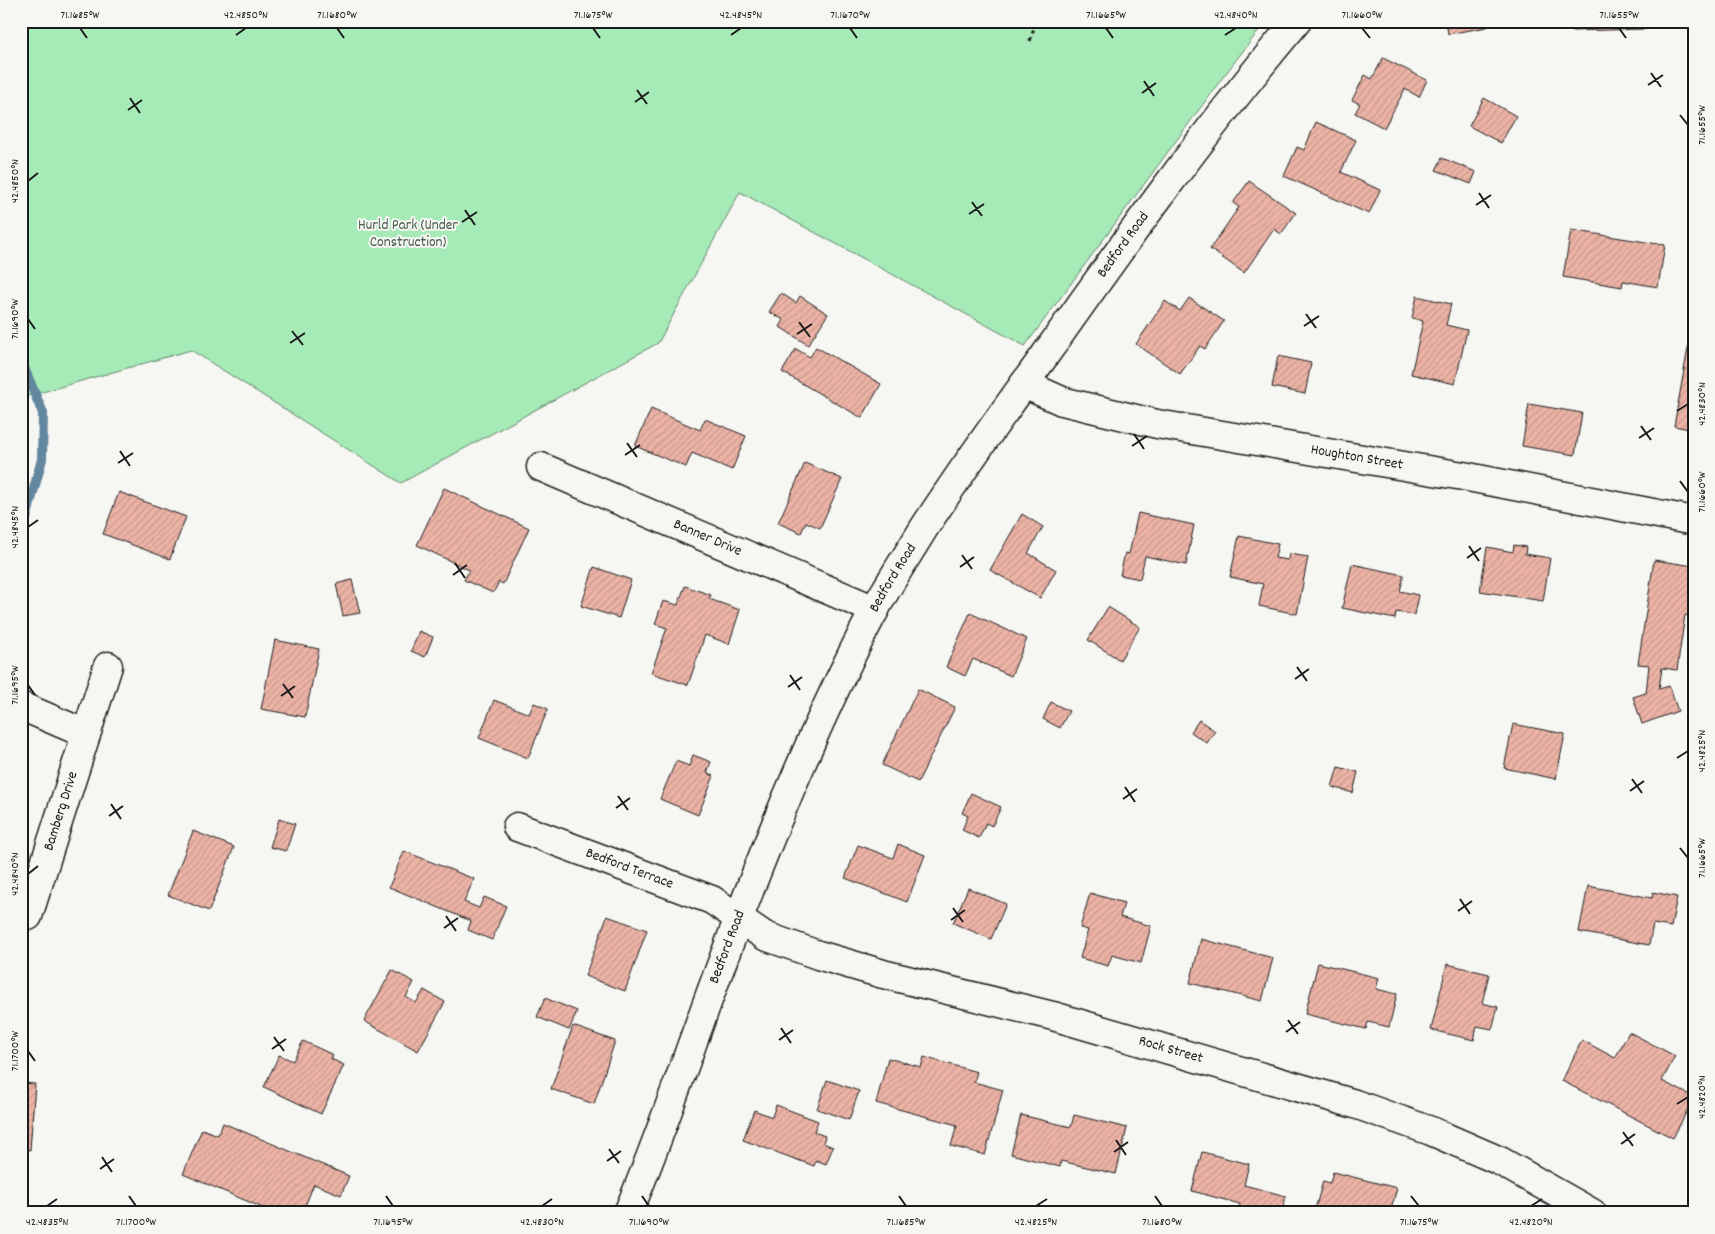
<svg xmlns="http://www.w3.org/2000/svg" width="1715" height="1234" viewBox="0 0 1715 1234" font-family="Dekko,sans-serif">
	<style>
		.park { fill: #a6ebb7; stroke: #61846a }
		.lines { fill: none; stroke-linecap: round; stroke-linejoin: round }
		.stream { stroke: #64879e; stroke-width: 10 }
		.building { fill: url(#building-hatch); stroke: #1c1c1c }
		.street-casing { stroke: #1c1c1c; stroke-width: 31 }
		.secondary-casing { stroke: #1c1c1c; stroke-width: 31 }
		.path { stroke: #1c1c1c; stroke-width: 3; stroke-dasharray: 4 4; stroke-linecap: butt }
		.street { stroke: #f6f6f2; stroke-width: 28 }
		.secondary { stroke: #f6f6f2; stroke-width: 28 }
		.ticks { fill: none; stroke: #1c1c1c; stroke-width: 2 }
		.labels { text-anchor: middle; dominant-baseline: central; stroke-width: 4; stroke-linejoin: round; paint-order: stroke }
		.park-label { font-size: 15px; fill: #455a4a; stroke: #f6f6f2 }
		.street-label { font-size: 15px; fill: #1c1c1c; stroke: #f6f6f2 }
		.neatline { fill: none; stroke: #1c1c1c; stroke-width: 2 }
		.ticks-label { font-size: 12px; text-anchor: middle; fill: #1c1c1c }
	</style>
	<defs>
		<pattern id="building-hatch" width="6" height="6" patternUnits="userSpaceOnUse" patternTransform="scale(1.25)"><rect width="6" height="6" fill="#ecb3a6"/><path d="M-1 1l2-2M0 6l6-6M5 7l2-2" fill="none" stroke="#ca998e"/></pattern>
	</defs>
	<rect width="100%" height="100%" fill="#f6f6f2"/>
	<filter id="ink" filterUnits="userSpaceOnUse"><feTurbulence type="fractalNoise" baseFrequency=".02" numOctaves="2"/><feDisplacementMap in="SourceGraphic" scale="10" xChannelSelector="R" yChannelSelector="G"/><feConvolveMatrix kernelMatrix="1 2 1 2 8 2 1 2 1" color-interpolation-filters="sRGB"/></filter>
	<g filter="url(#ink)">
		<path class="park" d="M21,21H1266L1223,77L1025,346L740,192L658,343L401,483L191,350L21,398Z"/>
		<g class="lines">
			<path class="stream" d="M21,27L23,21
				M21,361L43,413L42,459L21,537"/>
		</g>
		<path class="building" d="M1446,21H1486L1487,27L1448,34Z
			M1571,21H1647V29L1571,31Z
			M1383,58L1427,80L1419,97L1405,89L1384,128L1355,113L1360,104L1352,100L1365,75L1372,79Z
			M1484,98L1516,116L1501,143L1469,126Z
			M1316,122L1356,140L1341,172L1380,190L1369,214L1284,176L1297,147L1304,150Z
			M1442,158L1476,172L1471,184L1436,170Z
			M1249,181L1296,213L1281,234L1274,229L1244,273L1210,249L1239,207L1233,203Z
			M1571,230L1665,245L1658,287L1623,281L1622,287L1563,277Z
			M781,293L796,303L800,296L828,314L808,345L780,327L784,320L769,312Z
			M1417,296L1451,304L1446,325L1467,330L1455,384L1411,374L1423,321L1412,318Z
			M1189,298L1224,321L1205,349L1200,346L1180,374L1136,344L1165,301L1180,311Z
			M1690,337L1694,338V430L1674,426Z
			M816,347L881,384L862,418L782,372L796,349L810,357Z
			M1278,356L1311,363L1305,394L1272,387Z
			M1529,404L1582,413L1575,455L1522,446Z
			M651,409L700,430L705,419L746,436L732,470L692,453L686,467L635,446Z
			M805,463L842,479L820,528L806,522L801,533L778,523Z
			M444,488L529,528L503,584L499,582L493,593L464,580L469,570L417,545Z
			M119,492L186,517L170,559L103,534Z
			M1138,513L1194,525L1186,565L1145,556L1140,579L1120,575L1125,553L1129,554Z
			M1022,514L1043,527L1028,553L1056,570L1040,598L990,570Z
			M1239,536L1278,544L1275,558L1288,560L1289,554L1308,557L1297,614L1259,606L1263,584L1230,577Z
			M1514,545L1526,547L1525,554L1550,558L1543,601L1480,591L1487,547L1513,552Z
			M1654,560L1694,566V603L1692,616L1685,615L1677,670L1662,668L1659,689L1669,686L1678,711L1642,724L1633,697L1646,693L1649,665L1638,664Z
			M1352,564L1404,575L1400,591L1418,595L1414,615L1396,612L1395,619L1342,608Z
			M594,567L631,580L619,618L581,606Z
			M352,580L360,613L343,616L336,584Z
			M685,586L711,595L709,599L740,610L729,644L705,635L688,685L651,673L667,628L655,624L663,601L678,605Z
			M1108,607L1140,627L1120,660L1088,640Z
			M970,613L1027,639L1011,676L973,659L965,676L946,667Z
			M419,631L433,637L425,657L411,651Z
			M275,640L319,649L305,717L261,709Z
			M918,689L955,707L918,782L882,765Z
			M494,700L529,714L534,703L548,709L528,758L479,738Z
			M1051,702L1069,711L1060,728L1043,719Z
			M1199,720L1215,731L1207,743L1191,732Z
			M1513,724L1565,734L1556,779L1504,768Z
			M693,755L711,762L707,773L714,776L698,815L660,799L676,761L689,766Z
			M1338,767L1358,772L1353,793L1332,787Z
			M971,793L1001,807L992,826L986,823L979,838L962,830L968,816L962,813Z
			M279,819L295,824L286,851L270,847Z
			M193,831L234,847L209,911L168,895Z
			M898,844L925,855L907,902L845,878L858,845L893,858Z
			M404,851L474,879L464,902L479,908L484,897L506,906L492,940L468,930L471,921L389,887Z
			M1588,886L1652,898L1653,892L1677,897L1671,927L1653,924L1649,945L1579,932Z
			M968,888L1006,904L991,939L953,923Z
			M1090,893L1124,903L1120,917L1151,926L1141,963L1112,955L1108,966L1080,958L1088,930L1080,928Z
			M607,916L647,930L625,991L585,976Z
			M1201,939L1273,958L1262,1001L1190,983Z
			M1318,963L1379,978L1376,989L1397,994L1389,1027L1368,1022L1366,1029L1305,1014Z
			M1447,964L1489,974L1482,1003L1498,1007L1492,1029L1477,1026L1474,1040L1431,1030Z
			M392,970L414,982L406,997L416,1003L424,990L445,1002L418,1051L364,1021Z
			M545,998L577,1011L569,1030L537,1017Z
			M573,1026L615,1041L594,1104L551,1089Z
			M1629,1032L1675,1056L1662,1081L1694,1097L1673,1138L1562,1081L1582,1040L1615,1058Z
			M303,1041L333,1055L331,1059L344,1065L321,1114L264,1087L279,1055L293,1061Z
			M924,1057L977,1072L974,1082L1003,1090L985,1155L951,1146L957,1125L876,1103L888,1058L921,1067Z
			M827,1080L859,1091L849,1120L817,1109Z
			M21,1083L35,1084L30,1150L21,1149Z
			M776,1105L818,1121L814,1132L825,1136L823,1143L833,1147L826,1164L816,1160L814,1166L743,1140L754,1110L772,1117Z
			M1021,1115L1071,1127L1074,1115L1127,1128L1116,1174L1061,1161L1060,1167L1011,1154Z
			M223,1123L349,1176L341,1195L314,1184L302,1213H275L183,1174L202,1129L218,1135Z
			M1202,1152L1249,1164L1244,1185L1286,1196L1282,1213H1238L1240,1204L1192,1191Z
			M1333,1172L1397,1188L1390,1213H1314L1323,1181L1330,1183Z"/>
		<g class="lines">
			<g class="street-casing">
				<g id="street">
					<path id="s1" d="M1024,384L1062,401L1157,424L1463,476L1694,521"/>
					<path id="s2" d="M541,467L875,610"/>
					<path d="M21,706L86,734"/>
					<path id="s3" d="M517,827L712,900L765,936L818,955L883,974L1053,1016L1355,1104L1431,1131L1500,1161L1592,1213"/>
					<path id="s4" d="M28,916L108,666"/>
				</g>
			</g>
			<g class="secondary-casing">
				<g id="secondary">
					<path id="s5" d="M628,1213C663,1130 691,1044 723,960C767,841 815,723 874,611C889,583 907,556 924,528C962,470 1002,414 1043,358C1124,243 1206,129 1297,21"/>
				</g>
			</g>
			<path class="path" d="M1030,41L1036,21"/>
			<use href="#street" class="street"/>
			<use href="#secondary" class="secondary"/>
		</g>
	</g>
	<path class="ticks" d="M80,28L87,38M337,28L344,38M593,28L600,38M850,28L857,38M1106,28L1113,38M1362,28L1370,38M1619,28L1626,38M236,35L246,28M731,35L741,28M1225,35L1236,28M1651,73L1661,87M1144,81L1154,96M1648,85L1663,75M637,90L647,104M1142,93L1156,83M130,98L140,113M635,102L649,92M128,110L142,100M1680,115L1688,125M28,181L38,173M1479,193L1489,208M972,202L982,216M1476,205L1491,195M465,210L475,225M969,214L984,204M462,222L477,212M1306,314L1316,328M28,319L35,329M799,322L810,337M1304,326L1319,316M292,331L303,345M797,334L812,324M290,343L305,333M1677,411L1688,404M1641,426L1651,440M1134,434L1144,449M1639,438L1654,428M627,443L637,457M1132,446L1147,436M120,451L130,466M625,455L640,445M118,463L133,453M1680,481L1688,492M28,527L38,520M1469,546L1479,561M962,555L972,569M1467,558L1481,548M455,563L465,578M960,567L974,557M453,575L467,565M1297,667L1307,681M790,675L800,690M1295,679L1309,669M283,684L293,698M28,685L35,695M788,687L802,677M281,696L295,686M1677,758L1688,751M1632,779L1642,793M1125,787L1135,802M1630,791L1644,781M618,796L628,810M1123,799L1137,789M111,804L121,819M616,808L630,798M109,816L123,806M1680,848L1688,858M28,874L38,866M1460,899L1470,914M953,908L963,922M1458,911L1472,901M446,916L456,931M951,920L965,910M444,928L458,918M1288,1020L1298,1034M781,1028L791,1043M1286,1032L1300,1022M274,1037L284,1051M779,1040L793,1030M272,1049L286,1039M28,1051L35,1061M1677,1104L1688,1097M1623,1132L1633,1146M1116,1140L1126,1155M1621,1144L1635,1134M609,1149L619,1163M1114,1152L1128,1142M102,1157L112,1172M607,1161L621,1151M100,1169L114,1159M129,1196L136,1206M386,1196L393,1206M642,1196L649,1206M899,1196L906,1206M1155,1196L1162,1206M1411,1196L1419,1206M47,1206L57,1199M542,1206L552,1199M1036,1206L1047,1199M1531,1206L1542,1199"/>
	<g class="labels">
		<g class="park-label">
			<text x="408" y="226">Hurld Park (Under<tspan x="408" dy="17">Construction)</tspan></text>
		</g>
		<g class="street-label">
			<text stroke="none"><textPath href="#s5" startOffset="1094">Bedford Road</textPath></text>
			<text stroke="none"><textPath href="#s1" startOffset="342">Houghton Street</textPath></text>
			<text stroke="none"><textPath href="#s2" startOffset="181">Banner Drive</textPath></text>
			<text stroke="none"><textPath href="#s5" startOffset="689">Bedford Road</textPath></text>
			<text stroke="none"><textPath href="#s4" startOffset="110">Bamberg Drive</textPath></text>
			<text stroke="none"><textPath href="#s3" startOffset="120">Bedford Terrace</textPath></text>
			<text stroke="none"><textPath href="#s5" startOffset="284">Bedford Road</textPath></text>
			<text stroke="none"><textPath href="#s3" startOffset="694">Rock Street</textPath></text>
		</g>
	</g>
	<rect width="1715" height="1234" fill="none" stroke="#f6f6f2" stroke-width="55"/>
	<rect x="28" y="28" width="1660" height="1178" class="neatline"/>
	<g class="ticks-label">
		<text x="80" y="18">71.1685°W</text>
		<text x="246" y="18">42.4850°N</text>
		<text x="337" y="18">71.1680°W</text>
		<text x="593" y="18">71.1675°W</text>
		<text x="741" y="18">42.4845°N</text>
		<text x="850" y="18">71.1670°W</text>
		<text x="1106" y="18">71.1665°W</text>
		<text x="1236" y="18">42.4840°N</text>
		<text x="1362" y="18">71.1660°W</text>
		<text x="1619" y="18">71.1655°W</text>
		<text transform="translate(1701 125) rotate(-90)" y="4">71.1655°W</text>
		<text transform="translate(14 181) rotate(-90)" y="4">42.4850°N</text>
		<text transform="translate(14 319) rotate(-90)" y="4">71.1690°W</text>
		<text transform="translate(1701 404) rotate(-90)" y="4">42.4830°N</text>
		<text transform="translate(1701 492) rotate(-90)" y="4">71.1660°W</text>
		<text transform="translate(14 527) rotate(-90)" y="4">42.4845°N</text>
		<text transform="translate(14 685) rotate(-90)" y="4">71.1695°W</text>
		<text transform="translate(1701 751) rotate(-90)" y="4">42.4825°N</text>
		<text transform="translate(1701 858) rotate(-90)" y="4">71.1665°W</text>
		<text transform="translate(14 874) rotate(-90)" y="4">42.4840°N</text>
		<text transform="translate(14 1051) rotate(-90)" y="4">71.1700°W</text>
		<text transform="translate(1701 1097) rotate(-90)" y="4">42.4820°N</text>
		<text x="47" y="1225">42.4835°N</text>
		<text x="136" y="1225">71.1700°W</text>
		<text x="393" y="1225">71.1695°W</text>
		<text x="542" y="1225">42.4830°N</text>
		<text x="649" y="1225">71.1690°W</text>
		<text x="906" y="1225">71.1685°W</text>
		<text x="1036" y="1225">42.4825°N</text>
		<text x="1162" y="1225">71.1680°W</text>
		<text x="1419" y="1225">71.1675°W</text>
		<text x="1531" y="1225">42.4820°N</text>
	</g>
</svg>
